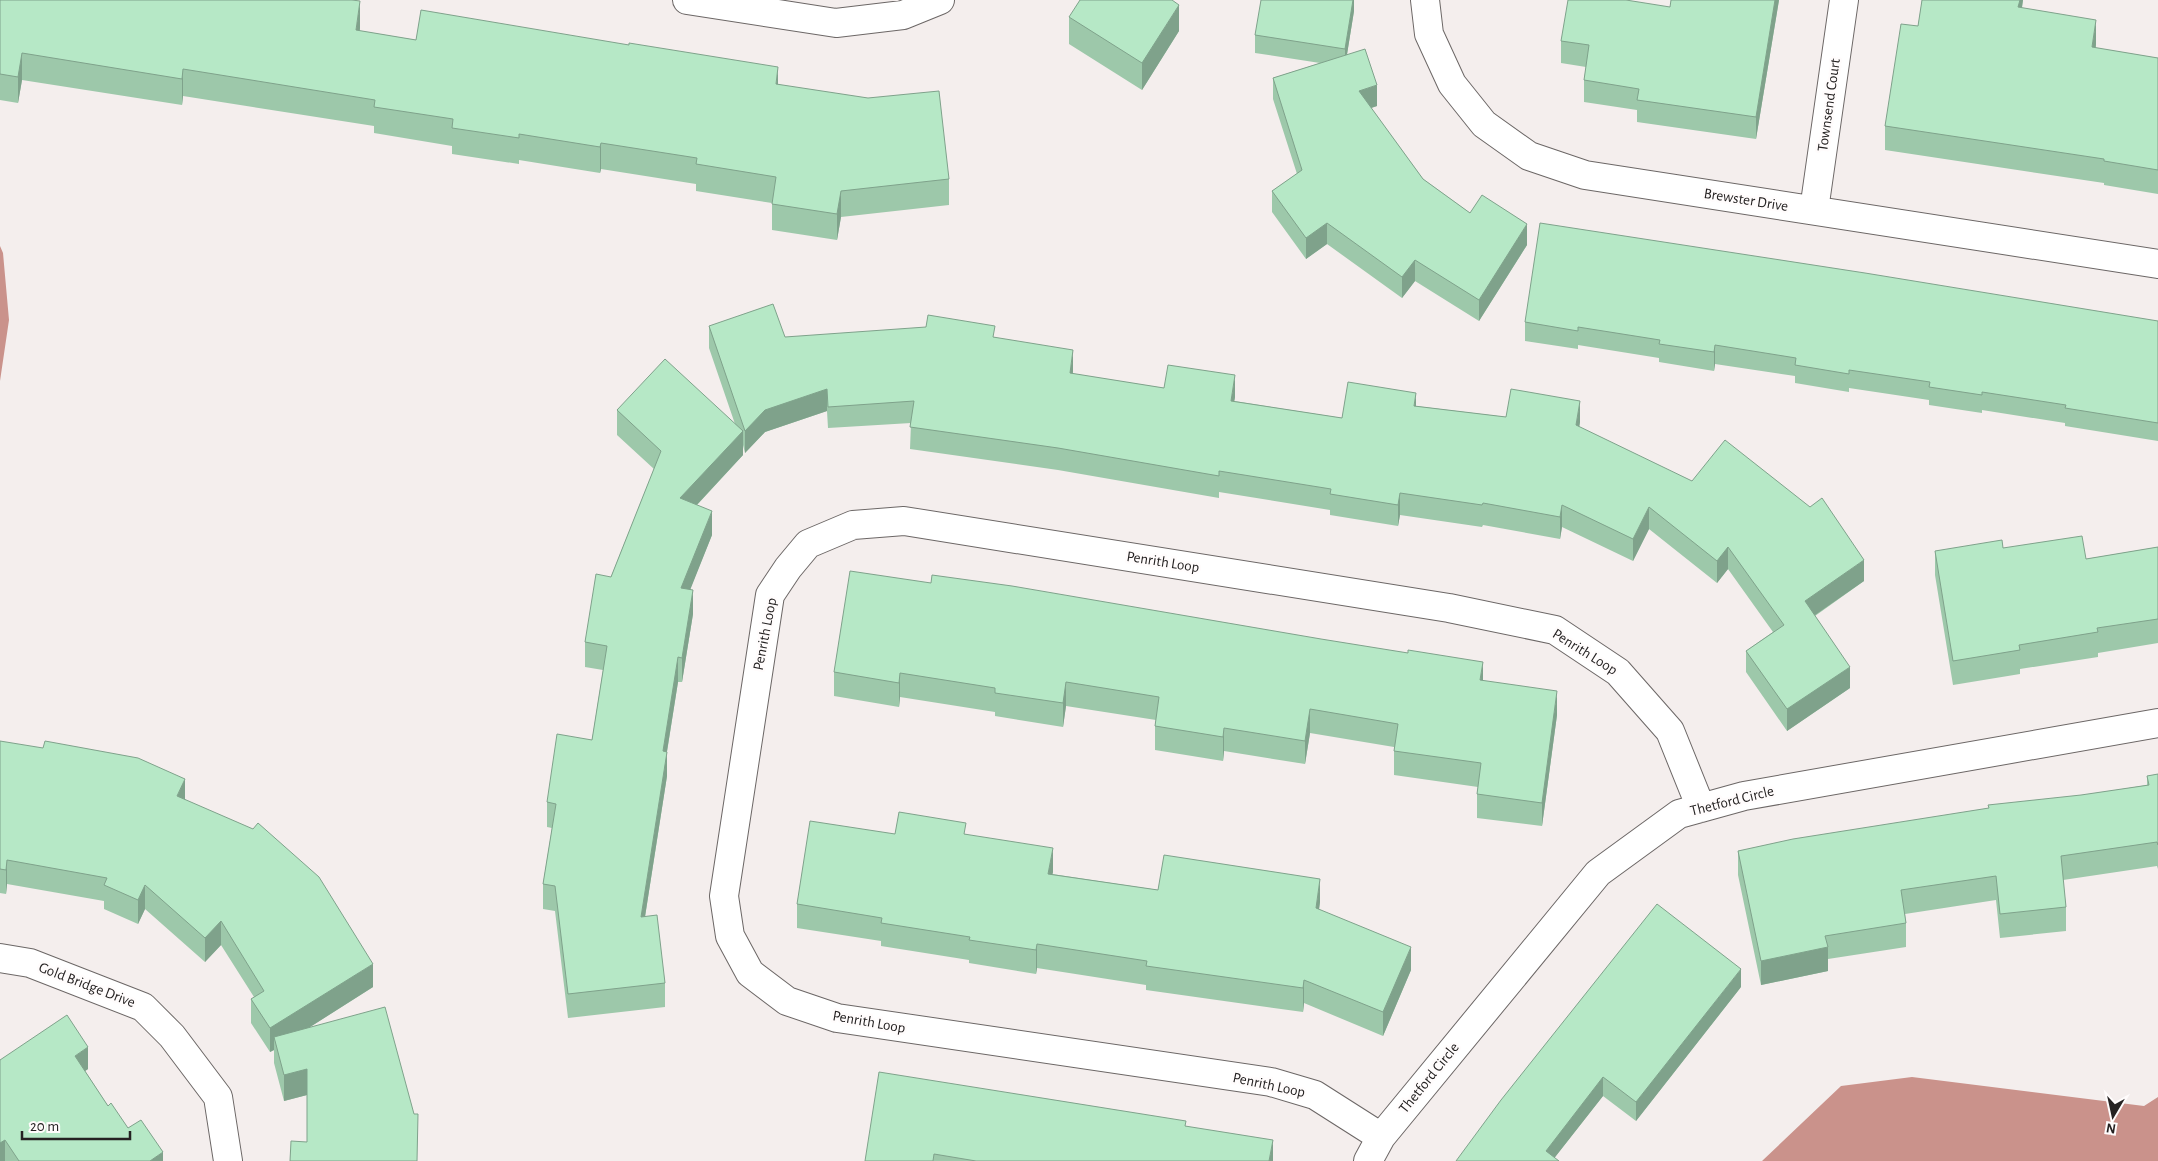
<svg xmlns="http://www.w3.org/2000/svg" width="2158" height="1161" viewBox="0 0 2158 1161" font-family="'Alegreya Sans',sans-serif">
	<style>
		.water { fill: #ca928b }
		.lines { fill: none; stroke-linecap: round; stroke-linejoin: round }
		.street-casing { stroke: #6c6766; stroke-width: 30 }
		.street { stroke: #fff; stroke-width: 28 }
		.wall { fill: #9dc8aa }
		.shaded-wall { fill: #7fa28b }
		.building { fill: #b6e8c6; stroke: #7fa28b }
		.labels { text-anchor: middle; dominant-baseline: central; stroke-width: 5; stroke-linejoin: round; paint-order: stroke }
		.street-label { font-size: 15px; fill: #252222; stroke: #fffcfc }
	</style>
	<rect width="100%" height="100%" fill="#f4eeed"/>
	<path class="water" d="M0,246L3,253L9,320L0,381Z
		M1912,1077L2144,1106L2158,1097V1161H1762L1841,1086Z"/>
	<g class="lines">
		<g class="street-casing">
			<path id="street" d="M687,0L836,23L903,15L940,0
				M1425,0L1429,34L1452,84L1484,124L1529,156L1585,175L2158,264
				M1814,210L1844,0
				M0,958L30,963L143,1007L172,1036L218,1097L228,1161
				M1381,1137L1315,1095L1271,1082L837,1018L787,1001L750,973L730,936L724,896L770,595L788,568L808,544L853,525L904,521L1449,608L1555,630L1618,672L1670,731L1701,808
				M1368,1161L1381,1137L1598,873L1679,814L1744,796L2158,723"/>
		</g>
		<use href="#street" class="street"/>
	</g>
	<path class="wall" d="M0,0L360,28V31L416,40L778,84L949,179V205L841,217L837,240L772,230V203L696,191V184L601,169L600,173L519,160V164L452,154V146L374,133V126L183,96L182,105L22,80L18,103L0,100Z
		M1354,0V11L1347,54L1377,106L1371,108L1423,179L1470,213L1527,245L1479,321L1415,281L1402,298L1327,244L1306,259L1272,212V191L1297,174L1273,99V78L1320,63L1255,53V35Z
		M1779,0L1756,139L1637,122V110L1584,102V80L1586,67L1561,63V41L1670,7Z
		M1922,0H2023L2022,8L2096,44V48L2158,58V194L2104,185V183L1885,150V126L1918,26Z
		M1069,17L1179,31L1142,90L1069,44Z
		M2158,321V441L2065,426V423L1982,410V413L1929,405V400L1849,388V392L1795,383V376L1715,364L1714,371L1659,362V358L1578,345V349L1525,341V322Z
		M709,326L785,337H995L1073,371V374L1164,388L1235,397L1234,401L1342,418L1416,406L1506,417L1580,422L1579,427L1864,581L1815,616L1850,688L1787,731L1746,672V651L1773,632L1728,569L1717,583L1649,529L1633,561L1562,527L1560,539L1483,525L1482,527L1400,515L1398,526L1330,515V510L1219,492V498L1058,470L910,449L911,423L828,428L827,411L765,432L745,453L743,445V455L697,505L712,535L690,589L693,614L682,682H678L667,752V776L645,917L665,983V1007L568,1018L555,911L543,909V884L552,828L547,827V802L592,740L603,670L585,667V642L654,469L617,435V410L735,424L709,348Z
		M2158,547V643L2098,653V657L2020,669V674L1953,685L1935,575V551L2003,548L2086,559Z
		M834,672L1483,681L1557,715L1542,826L1477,818V794L1478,787L1394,775V747L1310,733L1305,764L1224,751L1223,761L1155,750V726L1156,720L1066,706L1063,727L995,716V712L900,697L899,707L834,696Z
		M0,741L185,799L373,987L310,1027L307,1142V1095L284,1101L274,1063V1050L270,1052L251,1023V999L254,997L221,945L205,962L145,909L138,924L104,909V901L7,884L6,894L0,893Z
		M2158,774V869L2157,866L2063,880L2066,907V931L2000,938L1996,900L1905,914L1906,923V947L1828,959V971L1761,985L1738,875V851L2147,785V776Z
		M895,834H966L1053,872L1052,874L1158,890L1320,902L1319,909L1411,970L1383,1036L1304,1003L1303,1012L1146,990V985L1037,968L1036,974L969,963V960L881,946V941L797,928V904Z
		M1741,987L1636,1121L1603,1096L1555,1157L1456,1161Z
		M0,1060L88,1069L85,1071L108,1106L128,1128L163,1161H0Z
		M1186,1126L1273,1161H865Z"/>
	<path class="shaded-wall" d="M1353,0H1354V11L1345,67V49Z
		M1775,0H1779L1756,139V117Z
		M2020,0H2023L2018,32V7Z
		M360,1V28L356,56V30Z
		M1179,5V31L1142,90V63Z
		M2096,20V44L2092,72V47Z
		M22,53V80L18,103V77Z
		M778,67V93L776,84Z
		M183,69V96L182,105V79Z
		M1377,85V106L1359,112V91Z
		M601,143V169L600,173V147Z
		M841,191V217L837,240V214Z
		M1327,223V244L1306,259V238Z
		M1527,224V245L1479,321V300Z
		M1415,260V281L1402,298V277Z
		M1715,345V364L1714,371V352Z
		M1073,350V371L1070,395V373Z
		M1235,375V397L1231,422V401Z
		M827,389V411L765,432L745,453V431L765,410Z
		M1416,393V414L1414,406Z
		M1580,401V422L1576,447V425Z
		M743,431V455L680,523V498Z
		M1400,493V515L1398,526V505Z
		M1562,505V527L1560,539V517Z
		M1649,507V529L1633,561V539Z
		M712,511V535L681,613V588Z
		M1728,547V569L1717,583V561Z
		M1864,560V581L1805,622V601Z
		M693,590V614L682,682V658Z
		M678,657V682L663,776V751Z
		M1483,662V686L1480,680Z
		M1850,667V688L1787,731V709Z
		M900,673V697L899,707V683Z
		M1066,682V706L1063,727V703Z
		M1557,691V715L1542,826V803Z
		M1310,709V733L1305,764V741Z
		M1224,728V751L1223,761V737Z
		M667,752V776L641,942V917Z
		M185,779V803L177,796Z
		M1053,848V872L1048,897V874Z
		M7,860V884L6,894V870Z
		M1320,879V902L1316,931V908Z
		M145,885V909L138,924V900Z
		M221,921V945L205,962V938Z
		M1037,944V968L1036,974V950Z
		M1411,947V970L1383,1036V1012Z
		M1828,947V971L1761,985V961Z
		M373,964V987L277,1048L274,1037V1050L270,1052V1028Z
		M1741,969V987L1636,1121V1102Z
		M1304,980V1003L1303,1012V988Z
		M88,1047V1069L75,1078V1056Z
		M307,1069V1095L284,1101V1075Z
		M1603,1077V1096L1552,1161L1546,1151Z
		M5,1140V1161H0V1143Z
		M1273,1140V1161H1269Z
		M163,1152V1161H150Z"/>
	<path class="building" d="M0,0H352L360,1L356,30L416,40L421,10L629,45V43L778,67L776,84L868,98L939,91L949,179L841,191L837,214L772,204L776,177L696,164L697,158L601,143L600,147L519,134V138L452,128L453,119L374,107L375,100L183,69L182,79L22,53L18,77L0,74Z
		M1080,0H1172L1179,5L1142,63L1069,17Z
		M1261,0H1353L1345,49L1255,35Z
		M1568,0H1626L1670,7L1671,0H1775L1756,117L1637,100L1639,89L1584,80L1589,45L1561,41Z
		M1922,0H2020L2018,7L2096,20L2092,47L2158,58V170L2104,161V159L1885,126L1901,24L1918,26Z
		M1365,49L1377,85L1359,91L1423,179L1470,213L1482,195L1527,224L1479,300L1415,260L1402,277L1327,223L1306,238L1272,191L1302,170L1273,78Z
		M1540,223L1865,273L2158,321V423L2065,408L2066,405L1982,392V395L1929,387L1930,382L1849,370V374L1795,365L1796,358L1715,345L1714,352L1659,344L1660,340L1578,327V331L1525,322Z
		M773,304L785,337L926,327L928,315L995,326L993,337L1073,350L1070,373L1164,388L1168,365L1235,375L1231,401L1342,418L1348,382L1416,393L1414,406L1506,417L1511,389L1580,401L1576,425L1692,481L1725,440L1810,507L1822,498L1864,560L1805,601L1850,667L1787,709L1746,651L1784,625L1728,547L1717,561L1649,507L1633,539L1562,505L1560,517L1483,503L1482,505L1400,493L1398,505L1330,494L1331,489L1219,471V476L1058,448L910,427L914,401L828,407L827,389L765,410L745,431L709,326Z
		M665,359L743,431L680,498L712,511L681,588L693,590L682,658L678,657L663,751L667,752L641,917L657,915L665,983L568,994L555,886L543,884L556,804L547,802L557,734L592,740L607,646L585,642L596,574L611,577L661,451L617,410Z
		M2082,536L2086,559L2158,547V619L2097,628L2098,632L2019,645L2020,650L1953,661L1935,551L2002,540L2003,548Z
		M850,571L931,583L932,575L1012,586L1321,639L1408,653V650L1483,662L1480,680L1557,691L1542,803L1477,794L1481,763L1394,751L1398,724L1310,709L1305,741L1224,728L1223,737L1155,726L1159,697L1066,682L1063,703L995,693V688L900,673L899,683L834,672Z
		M0,741L43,748L45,741L138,758L185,779L177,796L253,829L258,823L319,877L373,964L270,1028L251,999L264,991L221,921L205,938L145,885L138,900L104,885L107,878L7,860L6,870L0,869Z
		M2158,774V845L2157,842L2061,856L2066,907L2000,914L1996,876L1901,890L1906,923L1825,936L1828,947L1761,961L1738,851L1793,839L1989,808L1988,805L2081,795L2149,785L2147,776Z
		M899,812L966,823L964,834L1053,848L1048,874L1158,890L1164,855L1320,879L1316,908L1411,947L1383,1012L1304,980L1303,988L1146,966L1147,961L1037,944L1036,950L969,940L970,937L881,923L882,918L797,904L810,821L895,834Z
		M1657,904L1741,969L1636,1102L1603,1077L1546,1151L1559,1161H1456L1501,1100Z
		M385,1007L414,1114H418L417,1161H290L291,1141L307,1142V1069L284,1075L274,1037Z
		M67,1015L88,1047L75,1056L108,1106L111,1103L128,1128L141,1120L163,1152L150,1161H19L5,1140L0,1143V1060Z
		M879,1072L1186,1121L1185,1126L1273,1140L1269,1161H976L934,1154L933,1161H865Z"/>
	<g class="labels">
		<g class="street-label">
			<text transform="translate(1829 105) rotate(-82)">Townsend Court</text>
			<text transform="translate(1746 200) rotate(9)">Brewster Drive</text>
			<text transform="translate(1163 562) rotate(9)">Penrith Loop</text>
			<text transform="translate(765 634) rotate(-79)">Penrith Loop</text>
			<text transform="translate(1585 652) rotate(32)">Penrith Loop</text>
			<text transform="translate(1732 801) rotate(-14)">Thetford Circle</text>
			<text transform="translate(87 985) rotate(21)">Gold Bridge Drive</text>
			<text transform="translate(869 1022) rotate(10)">Penrith Loop</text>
			<text transform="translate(1429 1078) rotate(-51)">Thetford Circle</text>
			<text transform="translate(1269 1085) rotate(12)">Penrith Loop</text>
		</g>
	</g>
	<g transform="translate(2113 1116) rotate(189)" stroke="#fffcfc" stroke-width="4" paint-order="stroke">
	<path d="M0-4L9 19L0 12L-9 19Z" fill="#252222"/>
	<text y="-8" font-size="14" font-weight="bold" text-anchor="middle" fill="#252222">N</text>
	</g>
	<path d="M22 1131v8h108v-8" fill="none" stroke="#252222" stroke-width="2.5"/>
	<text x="30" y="1131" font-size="15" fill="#252222" stroke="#fffcfc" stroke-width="4" paint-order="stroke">20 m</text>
</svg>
